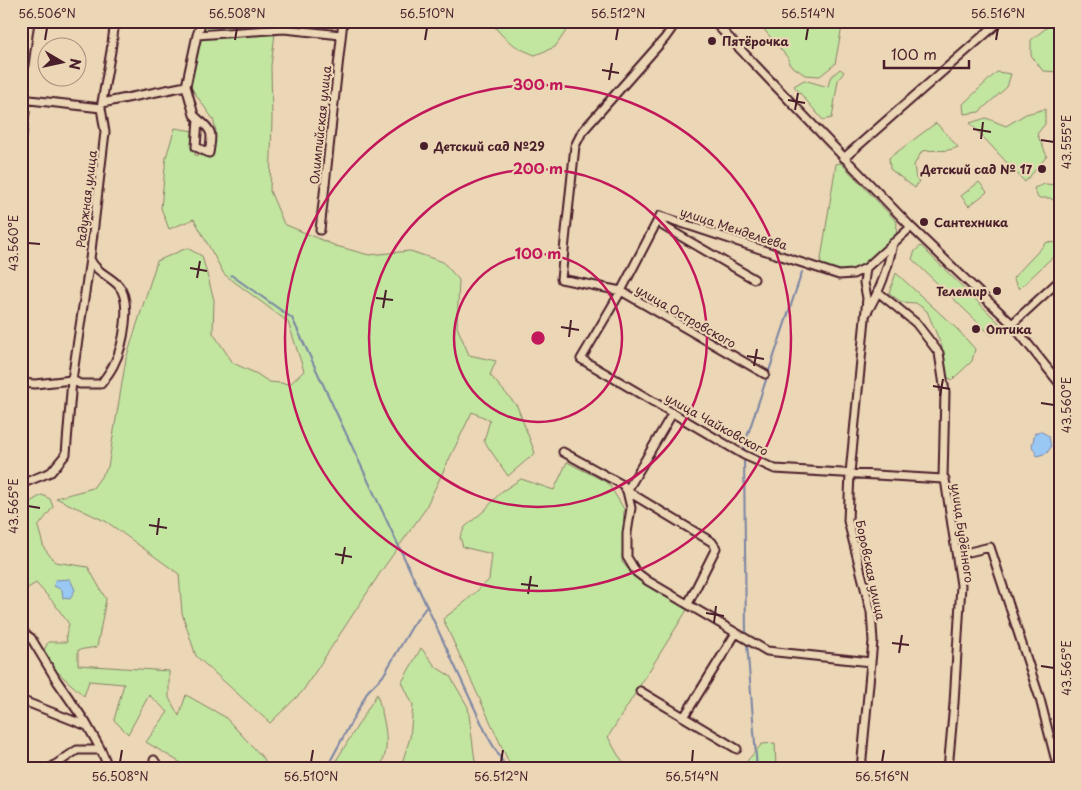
<svg xmlns="http://www.w3.org/2000/svg" width="1081" height="790" viewBox="0 0 1081 790" font-family="'Playpen Sans',sans-serif">
	<style>
		.green { fill: #c2e6a0; stroke: #868266 }
		.water { fill: #9ac8f5; stroke: #7a84a4 }
		.lines { fill: none; stroke-linecap: round; stroke-linejoin: round }
		.stream { stroke: #7a84a4; stroke-width: 2 }
		.minor-casing { stroke: #4a1f2b; stroke-width: 11 }
		.minor { stroke: #ebd6b5; stroke-width: 7 }
		.ticks { fill: none; stroke: #4a1f2b; stroke-width: 2 }
		.ring { fill: none; stroke: #c2185b; stroke-width: 2.5 }
		.poi-dot { fill: #4a1f2b; stroke: #ebd6b5; stroke-width: 2 }
		.labels { text-anchor: middle; dominant-baseline: central; stroke-width: 4.5; stroke-linejoin: round; paint-order: stroke }
		.poi-label { font-size: 12px; font-weight: bold; fill: #4a1f2b; stroke: #ebd6b5; text-anchor: start }
		.street-label { font-size: 12px; fill: #4a1f2b; stroke: #ebd6b5 }
		.centre { fill: #c2185b; stroke: #ebd6b5; stroke-width: 2.5 }
		.ring-label { font-size: 15px; text-anchor: middle; font-weight: bold; fill: #c2185b; stroke: #ebd6b5; stroke-width: 4.5; stroke-linejoin: round; paint-order: stroke }
		.neatline { fill: none; stroke: #4a1f2b; stroke-width: 2 }
		.ticks-label { font-size: 12px; text-anchor: middle; fill: #4a1f2b }
	</style>
	<rect width="100%" height="100%" fill="#ebd6b5"/>
	<filter id="ink" filterUnits="userSpaceOnUse"><feTurbulence type="fractalNoise" baseFrequency=".02" numOctaves="2"/><feDisplacementMap in="SourceGraphic" scale="10" xChannelSelector="R" yChannelSelector="G"/><feConvolveMatrix kernelMatrix="1 2 1 2 8 2 1 2 1" color-interpolation-filters="sRGB"/></filter>
	<g filter="url(#ink)">
		<path class="green" d="M200,21H252L276,25L271,66L272,118L270,191L284,224L336,246L369,255L410,251L443,262L459,280L457,327L469,355L496,361L490,375L517,406L535,453L508,476L484,441L490,420L472,412L424,511L382,570L302,692L270,723L196,656L182,613L179,574L107,522L56,498L93,488L108,467L126,359L157,261L187,248L202,256L214,300L213,333L233,363L257,374L269,382L290,384L304,371L288,322L224,274L194,219L169,229L161,208L166,157L175,128L193,131L195,155L211,157L216,131L213,119L189,85Z
			M491,21H556L566,31L555,47L535,55C516,48 502,39 491,21Z
			M757,21H843L835,64L820,76L805,75L789,64L788,58Z
			M1055,21H1060V72L1043,71L1031,55V40Z
			M840,69L844,72L838,80L832,118L823,120L794,86L804,80L828,87L830,78Z
			M997,72L1011,74L1007,87L979,112L964,114L963,104Z
			M1045,109V124L1037,134L1047,156L1025,182L970,123L986,118L1006,126L1026,114Z
			M936,123L958,147C946,153 936,149 922,151L914,165L916,179L919,181L915,188L890,169L889,158Z
			M841,163L897,222L896,237C882,249 859,274 839,271C833,271 826,266 820,265L836,164Z
			M979,182L987,192L969,206L961,196Z
			M1045,184L1060,185V204L1050,198H1038L1034,188Z
			M1047,242L1057,243L1059,251L1019,289L1013,278Z
			M921,246L999,323L995,334H990L912,259L915,251Z
			M896,273L957,329L975,349L972,361L952,380L946,376L942,347L927,311L916,303L901,302L889,293Z
			M567,462L608,483L624,509L622,562L636,578L687,610L608,737L618,755L629,769H512L443,619L465,602L489,580L492,554L463,547L460,537L465,527L485,510L501,492L521,479L554,490Z
			M42,495L50,499L53,507L38,527L44,548L55,562L88,567L106,599L97,647L78,650V665L169,671V698L179,716L186,695L225,717L265,760L261,769H191L146,742L168,712L149,695L128,734L114,720L124,684L89,681L84,696L41,657L48,642H67L66,635L69,624L54,603L36,583L23,591L21,589V507Z
			M421,648L436,667L450,676L468,707L476,769H400L410,738L413,705L402,682Z
			M377,694C383,716 394,749 378,769H331Z
			M775,743L776,769H740L762,744Z"/>
		<path class="water" d="M1040,431L1049,436L1051,447L1047,453L1037,456L1032,446L1035,433Z
			M70,579L75,590L70,599L63,598L62,590L54,586L55,580Z"/>
		<g class="lines">
			<path class="stream" d="M231,275L292,318L488,737L507,769
				M744,453V446L802,272
				M744,458L746,635
				M747,643L757,769
				M326,769L368,691L383,676L413,625L427,606"/>
			<g class="minor-casing">
				<path id="minor" d="M677,21L665,38L582,132L575,146L561,279L621,291L765,374
					M713,21L911,227L1012,324L1060,384
					M197,35L284,29L341,35
					M21,87L30,21
					M21,94L25,112L21,143
					M21,99L101,108
					M102,103L186,86
					M198,119C214,131 212,135 209,153L196,147L198,119L194,115L186,86L197,35L202,21
					M844,158L1000,21
					M660,216L621,291L581,359L744,455L775,469L943,479
					M660,216L839,275L853,274L866,268
					M660,216L663,226L754,279
					M320,230L343,21
					M878,292L916,323L939,353L945,392L943,479H945L961,585L954,703L948,769
					M866,314C880,290 888,270 893,243
					M1012,324L1060,280
					M21,383L35,384L72,380L80,384H101C105,378 111,371 114,364C123,347 133,301 118,285C108,275 96,272 90,259
					M672,414L627,491L631,508L627,533V557L636,572L648,581L767,651L871,662
					M563,452L623,485L627,491L712,542L716,548L688,604
					M21,484L51,472L66,454L72,380L90,259L105,132L101,108L111,51L115,21
					M955,546L965,553L990,547L1040,699L1058,769
					M21,631L31,638L57,681L86,723L101,750L109,769
					M640,691L737,749
					M21,700L87,726
					M684,717L736,633
					M154,760L160,769
					M49,769L77,750H101
					M861,769L873,641L871,612L848,521L850,473L867,298L864,283L866,268L911,227"/>
			</g>
			<use href="#minor" class="minor"/>
		</g>
	</g>
	<path class="ticks" d="M45,40L47,28M235,40L237,28M425,40L427,28M616,40L618,28M806,40L808,28M996,40L998,28M602,70L619,73M609,80L612,63M788,100L805,103M795,110L798,93M973,129L991,132M981,139L983,122M1041,140L1054,142M28,243L40,244M190,268L207,271M197,278L200,261M376,298L393,300M383,308L386,290M561,327L579,330M569,337L571,320M747,356L764,359M754,366L757,349M933,386L950,389M940,396L943,379M1041,403L1054,405M28,506L40,508M149,525L167,528M157,535L159,518M335,554L352,557M342,564L345,547M521,584L538,586M528,594L531,576M706,613L724,616M714,623L716,606M892,643L909,645M899,653L902,635M1041,666L1054,668M120,762L122,750M311,762L313,750M501,762L503,750M692,762L693,750M882,762L884,750"/>
	<g class="ring">
		<circle cx="538" cy="338" r="84"/>
		<circle cx="538" cy="338" r="169"/>
		<circle cx="538" cy="338" r="253"/>
	</g>
	<g class="poi-dot">
		<circle cx="712" cy="41" r="5"/>
		<circle cx="424" cy="146" r="5"/>
		<circle cx="1042" cy="169" r="5"/>
		<circle cx="924" cy="222" r="5"/>
		<circle cx="997" cy="291" r="5"/>
		<circle cx="976" cy="329" r="5"/>
	</g>
	<g class="labels">
		<g class="poi-label">
			<text x="722" y="41">Пятёрочка</text>
			<text x="434" y="146">Детский сад №29</text>
			<text x="1032" y="169" text-anchor="end">Детский сад № 17</text>
			<text x="934" y="222">Сантехника</text>
			<text x="987" y="291" text-anchor="end">Телемир</text>
			<text x="986" y="329">Оптика</text>
		</g>
		<g class="street-label">
			<text transform="translate(320 125) rotate(-84)">Олимпийская улица</text>
			<text transform="translate(86 199) rotate(-83)">Радужная улица</text>
			<text transform="translate(734 228) rotate(18)">улица Менделеева</text>
			<text transform="translate(686 316) rotate(30)">улица Островского</text>
			<text transform="translate(717 424) rotate(29)">улица Чайковского</text>
			<text transform="translate(963 533) rotate(82)">улица Будённого</text>
			<text transform="translate(871 570) rotate(78)">Боровская улица</text>
		</g>
	</g>
	<circle cx="538" cy="338" r="8" class="centre"/>
	<g class="ring-label">
		<text x="538" y="90">300 m</text>
		<text x="538" y="174">200 m</text>
		<text x="538" y="259">100 m</text>
	</g>
	<rect width="1081" height="790" fill="none" stroke="#ebd6b5" stroke-width="55"/>
	<g transform="translate(62 62) rotate(99)"><circle r="24" fill="#ebd6b5" stroke="#ab8d7e"/>
	<path d="M0-4L9 19L0 12L-9 19Z" fill="#4a1f2b"/>
	<text y="-8" font-size="14" font-weight="bold" text-anchor="middle" fill="#4a1f2b">N</text>
	</g>
	<path d="M884 60v8h85v-8" fill="none" stroke="#4a1f2b" stroke-width="2.5"/>
	<text x="891" y="60" font-size="15" fill="#4a1f2b" stroke="#ebd6b5" stroke-width="4" paint-order="stroke">100 m</text>
	<rect x="28" y="28" width="1026" height="734" class="neatline"/>
	<g class="ticks-label">
		<text x="47" y="18">56.506°N</text>
		<text x="237" y="18">56.508°N</text>
		<text x="427" y="18">56.510°N</text>
		<text x="618" y="18">56.512°N</text>
		<text x="808" y="18">56.514°N</text>
		<text x="998" y="18">56.516°N</text>
		<text transform="translate(1067 142) rotate(-90)" y="4">43.555°E</text>
		<text transform="translate(14 243) rotate(-90)" y="4">43.560°E</text>
		<text transform="translate(1067 405) rotate(-90)" y="4">43.560°E</text>
		<text transform="translate(14 506) rotate(-90)" y="4">43.565°E</text>
		<text transform="translate(1067 668) rotate(-90)" y="4">43.565°E</text>
		<text x="120" y="781">56.508°N</text>
		<text x="311" y="781">56.510°N</text>
		<text x="501" y="781">56.512°N</text>
		<text x="692" y="781">56.514°N</text>
		<text x="882" y="781">56.516°N</text>
	</g>
</svg>
